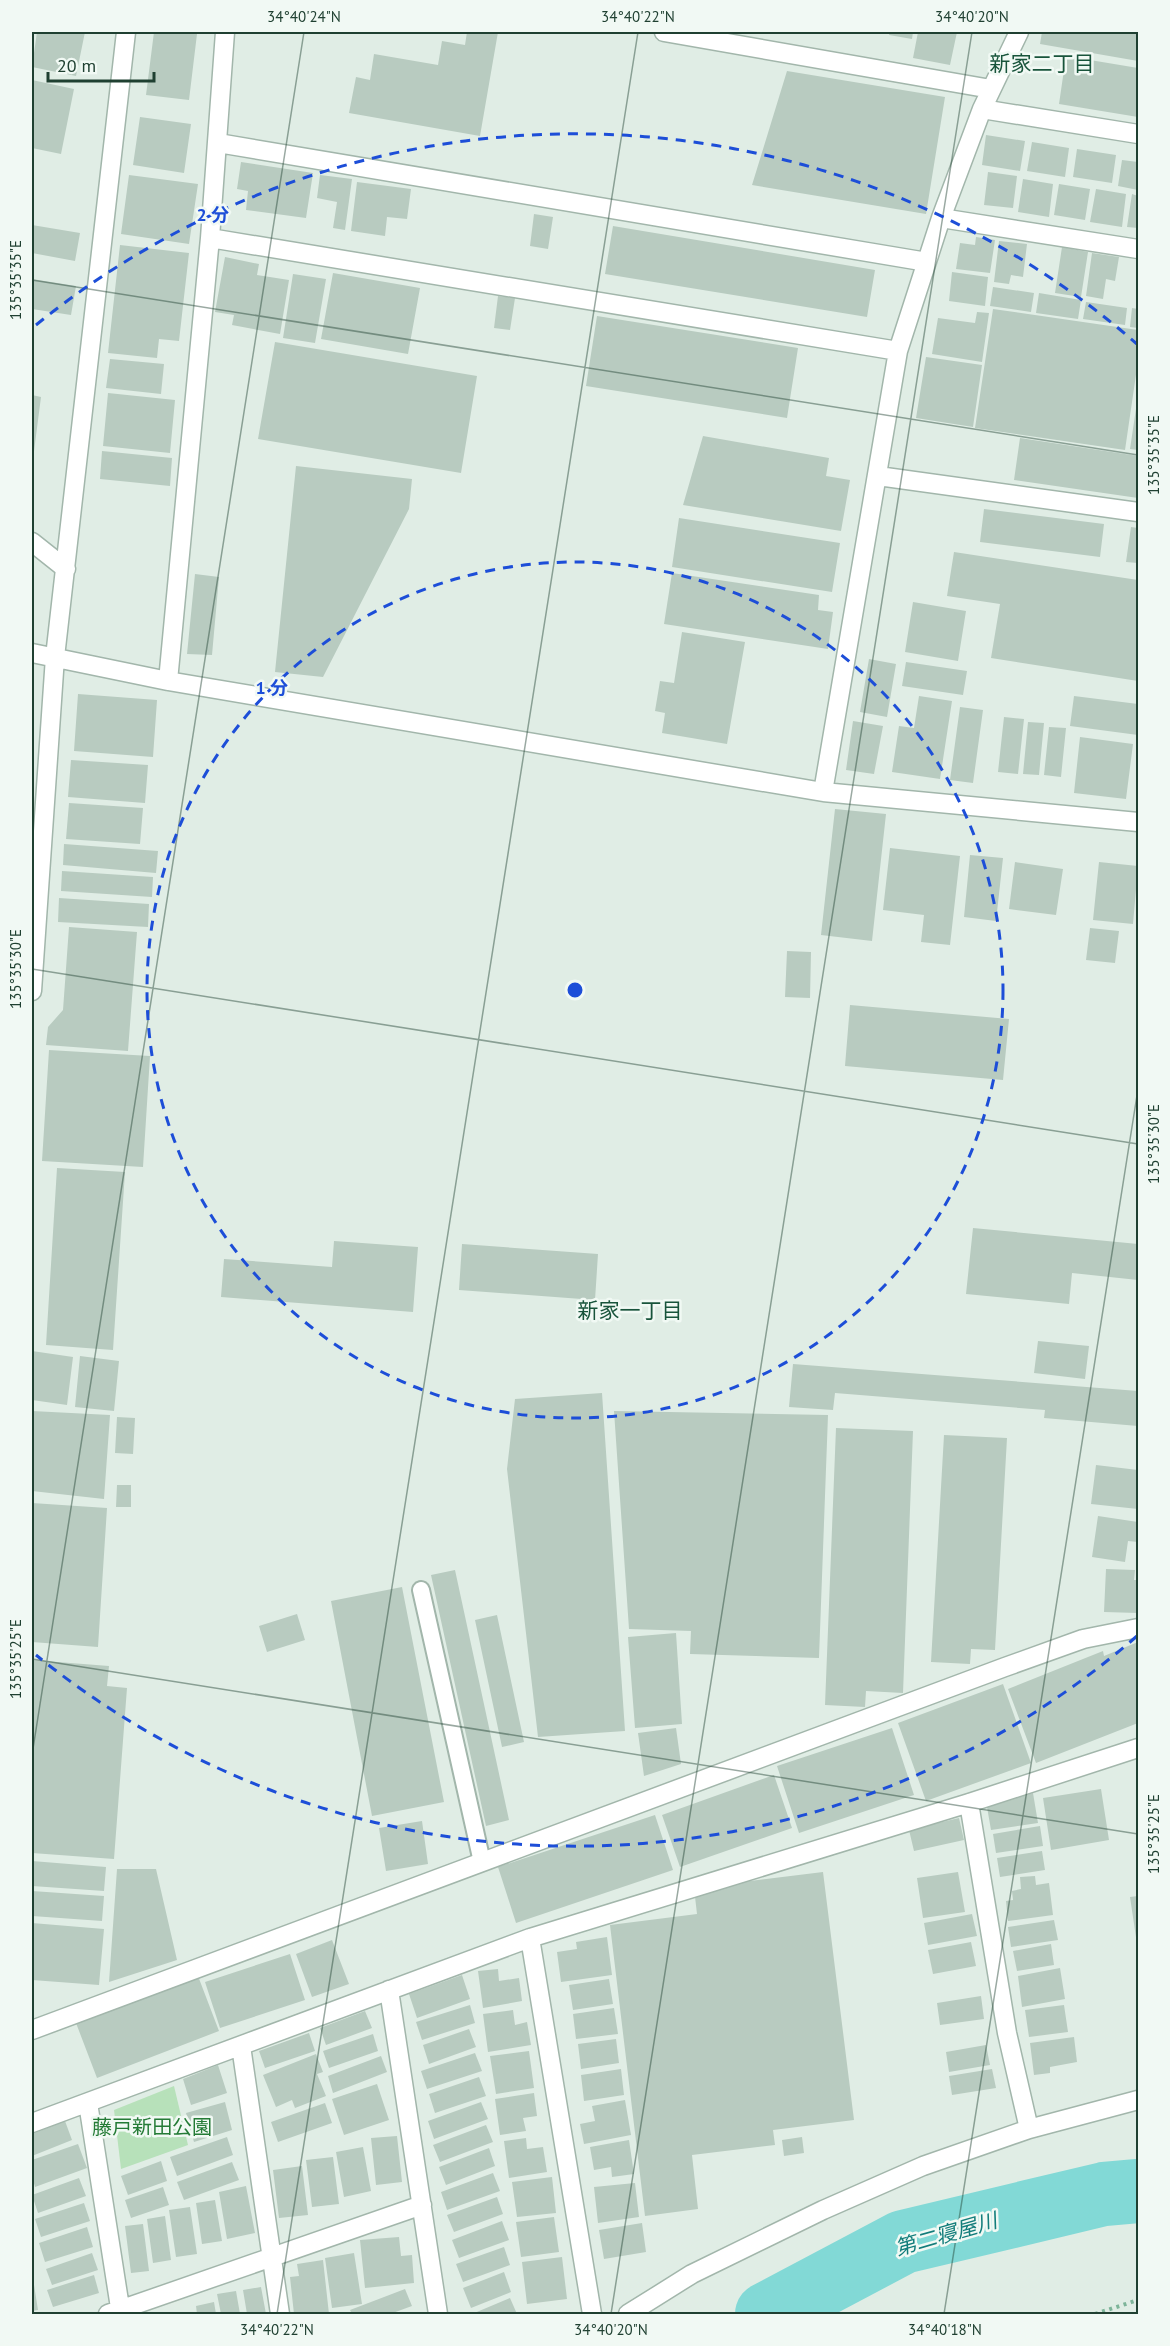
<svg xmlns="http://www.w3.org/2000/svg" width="1170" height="2346" viewBox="0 0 1170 2346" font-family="'PT Sans','Noto Sans JP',sans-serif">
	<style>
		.green { fill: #b7e1ba }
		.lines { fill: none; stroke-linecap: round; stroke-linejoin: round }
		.river { stroke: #82d9d6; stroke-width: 64 }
		.building { fill: #b8cbc0 }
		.lane-casing { stroke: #a2b6ab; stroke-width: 20 }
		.street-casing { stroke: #a2b6ab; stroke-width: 21 }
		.path { stroke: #7db499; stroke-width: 4; stroke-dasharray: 3 4.5; stroke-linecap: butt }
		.lane { stroke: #fff; stroke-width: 16 }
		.street { stroke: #fff; stroke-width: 18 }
		.ticks { fill: none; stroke: #1f4031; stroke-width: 1.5; stroke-opacity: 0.45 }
		.ring { fill: none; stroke: #1d4ed8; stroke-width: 3; stroke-dasharray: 10 8 }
		.labels { text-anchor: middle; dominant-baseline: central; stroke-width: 5; stroke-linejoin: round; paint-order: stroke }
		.park-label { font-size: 20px; fill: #247b36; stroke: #f1f9f4 }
		.neighbourhood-label { font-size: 21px; fill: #18543b; stroke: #f1f9f4 }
		.water-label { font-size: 21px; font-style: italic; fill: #127d7b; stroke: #f1f9f4 }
		.centre { fill: #1d4ed8; stroke: #f1f9f4; stroke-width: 3 }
		.ring-label { font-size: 18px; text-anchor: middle; font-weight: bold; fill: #1d4ed8; stroke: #f1f9f4; stroke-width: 5; stroke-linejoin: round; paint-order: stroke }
		.neatline { fill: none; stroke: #1f4031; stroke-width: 2 }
		.ticks-label { font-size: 15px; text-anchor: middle; fill: #1f4031 }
	</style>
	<rect width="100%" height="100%" fill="#e0ede5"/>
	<path class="green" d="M174,2086L188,2145L121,2169L114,2110Z"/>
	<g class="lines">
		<path class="river" d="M767,2314L903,2242L1104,2194L1138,2191"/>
	</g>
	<path class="building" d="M37,32H85L76,76L32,67Z
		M154,32L197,34L189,100L146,95Z
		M467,32H498L480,136L349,113L356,77L370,80L374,54L438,65L442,41L465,45Z
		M890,32H913L912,39L889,35Z
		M918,32H957L950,65L913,58Z
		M1042,32H1138V61L1040,44Z
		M1066,56L1138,68V117L1059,104Z
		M787,71L945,97L926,214L752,185Z
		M32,80L74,89L61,154L32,148Z
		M140,117L191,124L184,173L133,165Z
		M986,135L1025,141L1020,171L982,165Z
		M1032,142L1069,148L1065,177L1027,171Z
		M1077,149L1116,155L1112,183L1073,177Z
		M1122,160L1138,162V190L1118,186Z
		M241,162L313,173L306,218L246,210L248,191L237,189Z
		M988,172L1017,176L1013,208L984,205Z
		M129,175L198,184L189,244L121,234Z
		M320,175L352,179L345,230L333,228L337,202L317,198Z
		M1023,179L1053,184L1049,217L1018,212Z
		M357,182L411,189L407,219L387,217L385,236L351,231Z
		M1059,184L1090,189L1085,220L1054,215Z
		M1096,189L1126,194L1122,227L1090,222Z
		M1132,194L1138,196V228L1127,227Z
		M534,214L553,217L548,249L530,246Z
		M32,225L80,233L75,261L32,253Z
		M613,226L875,270L867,317L605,274Z
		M976,237L995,240L990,273L956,269L960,243L975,245Z
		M999,241L1027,244L1023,277L1011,275L1009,284L994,282Z
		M120,245L189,253L179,341L159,339L157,358L108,353Z
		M1062,247L1088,252L1081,297L1055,293Z
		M1092,253L1119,257L1115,281L1106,279L1103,299L1086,296Z
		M225,257L259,264L257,275L289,280L280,334L232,325L234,315L215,312Z
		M952,272L988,277L985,306L949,301Z
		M333,273L420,288L408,354L321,339Z
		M293,274L326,279L315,343L283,338Z
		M32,279L76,286L71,315L32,309Z
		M993,287L1034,293L1031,312L990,306Z
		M1039,293L1081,300L1078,319L1036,313Z
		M498,296L515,298L510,330L494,328Z
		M1086,302L1127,308L1125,325L1083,319Z
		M1132,308L1138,309V328L1130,327Z
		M993,309L1138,330V361L1125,450L975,428Z
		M977,312L989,313L982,362L932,354L938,318L975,323Z
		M597,316L798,348L787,418L586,386Z
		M275,342L477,376L461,473L258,439Z
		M926,357L982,365L973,427L916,418Z
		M110,359L164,364L161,394L106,388Z
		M108,393L175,400L170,453L103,446Z
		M32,395L41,397L33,459H32Z
		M1137,402H1138V450L1130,449Z
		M703,436L829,458L826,476L850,480L841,531L683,505Z
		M1020,438L1138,456V498L1014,480Z
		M102,451L172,458L170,486L100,479Z
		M296,466L412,479L409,509L323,677L275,672Z
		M984,509L1104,524L1100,557L980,542Z
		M679,518L840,543L832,592L672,567Z
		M1131,527L1138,528V563L1126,562Z
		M954,552L1138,580V681L991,658L1000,604L947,596Z
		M672,573L819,595L818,610L833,612L828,649L664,624Z
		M195,574L219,577L212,655L187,654Z
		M913,602L966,611L958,661L905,652Z
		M682,632L745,642L727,744L662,733L665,713L655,711L660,681L674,683Z
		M869,659L896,664L887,717L860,712Z
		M906,662L967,671L963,695L902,686Z
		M78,694L157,700L153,757L74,751Z
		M919,696L952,701L940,779L892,772L899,726L914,728Z
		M1074,696L1138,704V735L1070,726Z
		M960,707L983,710L973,783L950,780Z
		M1004,717L1024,719L1018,774L998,772Z
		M853,721L883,726L874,774L846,770Z
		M1028,722L1044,723L1039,775L1023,774Z
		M1049,727L1066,728L1061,777L1044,775Z
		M1080,737L1133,744L1126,799L1074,793Z
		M71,760L148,765L145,803L68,797Z
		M69,803L143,808L140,844L66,839Z
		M835,809L886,814L872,941L821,935Z
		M64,844L158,851L156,873L63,865Z
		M890,848L960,856L950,945L921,942L924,915L883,910Z
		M970,855L1003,858L996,921L964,917Z
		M1015,862L1063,869L1056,915L1009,909Z
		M1099,862L1138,866L1133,924L1093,920Z
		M62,871L153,877L152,897L61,891Z
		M59,898L149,904L148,927L58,922Z
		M69,927L137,932L128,1051L46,1045L48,1027L63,1010Z
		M1090,928L1119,931L1115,963L1086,960Z
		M787,951L811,952L810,998L785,997Z
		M850,1005L1009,1019L1003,1080L845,1066Z
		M49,1050L150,1056L143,1167L42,1161Z
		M57,1168L125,1172L113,1350L46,1345Z
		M973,1228L1138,1244V1280L1072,1273L1069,1304L966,1294Z
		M334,1241L418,1247L413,1312L221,1297L224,1259L332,1267Z
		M462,1244L598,1254L595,1300L459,1290Z
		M1038,1341L1089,1346L1085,1379L1034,1373Z
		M32,1351L73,1357L67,1405L32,1400Z
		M80,1356L119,1361L114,1411L75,1407Z
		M793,1364L1138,1391V1426L1044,1418L1045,1410L835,1393L833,1410L789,1407Z
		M602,1393L625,1731L538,1737L507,1469L515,1399Z
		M32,1411L110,1415L104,1499L32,1491Z
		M614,1411L828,1415L819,1658L690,1654L691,1631L629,1629Z
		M117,1417L135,1418L133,1454L115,1453Z
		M836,1428L913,1431L903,1693L866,1691L865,1707L825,1705Z
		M944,1435L1007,1438L995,1650L971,1649L970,1664L931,1662Z
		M1096,1465L1138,1470V1509L1091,1504Z
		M117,1485H131V1507H116Z
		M32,1503L107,1508L98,1647L32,1642Z
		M1098,1516L1138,1522V1542L1128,1541L1125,1562L1092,1557Z
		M1106,1569L1135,1570L1134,1580H1138V1613L1104,1612Z
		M455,1570L509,1820L486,1826L431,1575Z
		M402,1587L444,1802L372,1816L331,1601Z
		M297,1614L305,1640L267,1652L259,1626Z
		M497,1615L524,1742L502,1747L475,1620Z
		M676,1633L682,1724L635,1728L628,1637Z
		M1138,1642V1723L1036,1763L1008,1689L1103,1651L1104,1656Z
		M32,1660L109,1666L107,1686L127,1688L114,1859L32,1853Z
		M1003,1684L1031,1763L926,1801L898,1723Z
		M676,1728L681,1764L644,1776L638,1733Z
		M892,1728L914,1795L799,1833L777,1766Z
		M774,1775L792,1828L680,1867L662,1815Z
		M1101,1789L1109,1840L1051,1850L1043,1798Z
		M1033,1793L1038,1823L991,1830L987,1807Z
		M655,1815L673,1870L516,1923L498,1867Z
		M959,1818L964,1840L914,1851L909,1830Z
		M422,1821L428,1864L386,1871L379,1828Z
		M1040,1826L1043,1846L996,1853L993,1834Z
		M1042,1851L1045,1870L1000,1877L997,1858Z
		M32,1861L106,1867L104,1891L32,1886Z
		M117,1869H156L177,1960L109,1982Z
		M823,1872L854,2120L773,2130L775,2145L692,2155L698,2209L645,2216L610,1925L697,1914L694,1888Z
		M958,1872L965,1912L923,1918L917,1878Z
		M1035,1876L1036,1885L1049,1883L1053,1915L1008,1921L1006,1901L1013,1900L1012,1891L1021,1889L1020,1877Z
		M32,1891L104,1896L102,1921L32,1916Z
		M1138,1896V1944H1137L1130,1897Z
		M972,1914L977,1936L928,1945L924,1923Z
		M1054,1920L1058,1940L1011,1947L1008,1927Z
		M32,1923L104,1929L99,1985L32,1980Z
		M607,1937L612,1975L561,1982L557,1952L577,1949L576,1942Z
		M332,1940L349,1984L312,1997L296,1954Z
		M971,1942L976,1966L933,1974L928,1950Z
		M1051,1944L1054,1965L1017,1971L1013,1951Z
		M290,1954L305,2000L220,2028L205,1982Z
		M1060,1968L1065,1999L1022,2007L1018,1976Z
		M498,1969L499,1981L519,1978L522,2001L483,2008L478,1971Z
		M462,1975L470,1999L417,2018L409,1994Z
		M198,1976L219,2031L97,2078L76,2023Z
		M609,1979L613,2004L573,2010L569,1985Z
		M981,1996L984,2019L940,2025L937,2003Z
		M470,2005L475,2023L422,2040L416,2022Z
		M1064,2005L1068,2032L1029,2037L1025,2010Z
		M614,2008L618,2034L576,2039L573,2014Z
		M513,2010L515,2025L527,2022L531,2045L488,2052L483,2014Z
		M365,2011L372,2028L326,2045L320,2028Z
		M469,2029L476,2047L429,2064L423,2045Z
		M309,2033L315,2051L265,2068L259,2051Z
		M373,2034L378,2051L329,2068L323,2051Z
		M1074,2037L1077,2062L1050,2067V2073L1034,2075L1030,2043Z
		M616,2039L619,2063L581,2069L578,2044Z
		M986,2045L990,2065L949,2072L946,2052Z
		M529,2051L534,2088L496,2094L490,2056Z
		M475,2053L482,2071L427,2089L421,2071Z
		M316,2054L323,2072L317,2074L326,2096L295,2108L292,2100L276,2107L263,2075Z
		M381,2056L387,2072L333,2093L328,2076Z
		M218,2065L227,2093L191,2105L183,2079Z
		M621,2069L624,2095L584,2101L581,2075Z
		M992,2069L996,2088L952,2095L949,2076Z
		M479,2077L486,2096L435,2113L429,2094Z
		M377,2084L389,2120L344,2135L332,2099Z
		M534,2093L537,2116L523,2118L526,2131L500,2135L495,2099Z
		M625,2100L631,2135L584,2144L580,2124L595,2121L592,2106Z
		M225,2102L232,2130L194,2142L186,2113Z
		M481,2102L488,2119L434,2139L428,2121Z
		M325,2103L332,2123L278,2142L271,2122Z
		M65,2121L72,2140L32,2156V2134Z
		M486,2125L493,2142L440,2162L433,2145Z
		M397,2136L402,2182L376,2185L371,2138Z
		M227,2137L233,2155L177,2176L170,2157Z
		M802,2137L804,2153L784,2156L782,2140Z
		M526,2138L527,2149L543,2147L547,2172L509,2178L504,2141Z
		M629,2140L634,2174L612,2177L611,2167L594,2170L590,2147Z
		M78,2144L87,2168L35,2187L32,2176V2160Z
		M363,2147L371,2191L344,2197L336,2152Z
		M489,2148L495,2166L446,2185L439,2167Z
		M333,2157L339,2204L312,2207L306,2160Z
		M161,2161L167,2181L128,2195L121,2176Z
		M232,2162L239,2180L184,2200L177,2182Z
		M302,2166L308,2215L279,2218L273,2170Z
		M493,2173L500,2191L447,2210L441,2192Z
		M552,2177L556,2213L517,2217L512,2182Z
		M79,2178L86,2196L38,2213L32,2195Z
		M635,2183L639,2217L598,2223L594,2187Z
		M246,2186L255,2233L227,2239L219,2192Z
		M163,2187L169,2205L131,2218L125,2200Z
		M497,2197L503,2214L454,2232L447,2215Z
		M215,2200L222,2241L202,2244L196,2203Z
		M84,2203L90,2221L41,2237L35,2219Z
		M190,2207L197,2254L176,2257L169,2210Z
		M165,2216L171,2260L153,2263L147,2219Z
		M554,2217L559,2252L521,2257L516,2222Z
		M502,2221L509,2240L459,2258L452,2240Z
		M642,2223L646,2252L604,2259L599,2230Z
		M143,2224L149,2271L131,2273L125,2226Z
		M87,2227L93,2247L45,2262L39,2243Z
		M399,2237L401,2256L412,2255L414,2283L365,2288L360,2240Z
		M504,2247L510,2265L463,2282L456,2264Z
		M92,2253L98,2270L52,2285L46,2269Z
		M354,2253L362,2304L332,2308L325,2258Z
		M562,2257L567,2299L527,2304L522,2262Z
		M323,2260L329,2314H294L290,2277L299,2276L297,2264Z
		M32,2272L38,2310L32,2311Z
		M504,2272L511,2292L471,2308L463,2288Z
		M94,2275L99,2293L53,2307L47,2290Z
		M261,2287L266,2314H247L243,2290Z
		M405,2289L412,2306L390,2314H352L350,2310Z
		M236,2291L240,2314H221L217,2294Z
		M510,2298L517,2314H472Z
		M214,2302L216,2314H197L196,2306Z"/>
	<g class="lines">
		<g class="lane-casing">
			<path id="lane" d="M421,1590L482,1862"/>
		</g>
		<g class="street-casing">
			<path id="street" d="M664,32L991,89
				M982,109L1138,134
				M218,143L927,262
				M941,218L1138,249
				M210,238L898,351
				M878,476L1138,512
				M32,542L66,569
				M32,653L168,681L823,792L1138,822
				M168,681L210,238L225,32
				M823,792L898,351L941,218L982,109L1019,32
				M32,991L55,657L126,32
				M969,1803L1007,2033L1029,2129
				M530,1938L592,2314
				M389,1990L438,2314
				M32,2030L1005,1667L1083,1639L1138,1628
				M241,2046L280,2314
				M88,2103L121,2314
				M32,2123L530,1938L969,1803L1138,1748
				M108,2314L422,2205
				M628,2314L692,2274L823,2210L923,2166L1029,2129L1138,2100"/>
		</g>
		<path class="path" d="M1095,2314L1138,2300"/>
		<use href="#lane" class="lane"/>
		<use href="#street" class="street"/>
	</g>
	<path class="ticks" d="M32,280L1138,455M32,969L1138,1144M32,1659L1138,1834M32,1755L304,32M277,2314L638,32M611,2314L972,32M944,2314L1138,1089"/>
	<g class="ring">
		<circle cx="575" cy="990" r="428"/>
		<path d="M1137 1636A856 856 0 0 1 36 1655M36 325A856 856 0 0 1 1137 344"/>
	</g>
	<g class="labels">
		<g class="park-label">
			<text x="152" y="2127">藤戸新田公園</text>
		</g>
		<g class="neighbourhood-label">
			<text x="1042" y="63">新家二丁目</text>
			<text x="630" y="1310">新家一丁目</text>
		</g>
		<g class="water-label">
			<text transform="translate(946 2234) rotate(-16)">第二寝屋川</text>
		</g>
	</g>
	<circle cx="575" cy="990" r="9" class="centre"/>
	<g class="ring-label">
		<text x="213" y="221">2 分</text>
		<text x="272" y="694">1 分</text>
	</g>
	<rect width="1170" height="2346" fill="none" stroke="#f1f9f4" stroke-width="66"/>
	<path d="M48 72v9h106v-9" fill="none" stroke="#1f4031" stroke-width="3"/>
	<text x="57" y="72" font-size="18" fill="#1f4031" stroke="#f1f9f4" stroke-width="4.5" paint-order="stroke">20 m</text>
	<rect x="33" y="33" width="1104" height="2280" class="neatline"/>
	<g class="ticks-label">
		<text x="304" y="22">34°40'24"N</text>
		<text x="638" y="22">34°40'22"N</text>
		<text x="972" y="22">34°40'20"N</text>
		<text transform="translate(16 280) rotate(-90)" y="5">135°35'35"E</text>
		<text transform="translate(1154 455) rotate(-90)" y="5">135°35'35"E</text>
		<text transform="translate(16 969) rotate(-90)" y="5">135°35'30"E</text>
		<text transform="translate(1154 1144) rotate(-90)" y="5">135°35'30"E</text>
		<text transform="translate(16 1659) rotate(-90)" y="5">135°35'25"E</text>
		<text transform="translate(1154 1834) rotate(-90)" y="5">135°35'25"E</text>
		<text x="277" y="2335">34°40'22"N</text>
		<text x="611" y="2335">34°40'20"N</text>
		<text x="945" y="2335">34°40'18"N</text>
	</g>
</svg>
